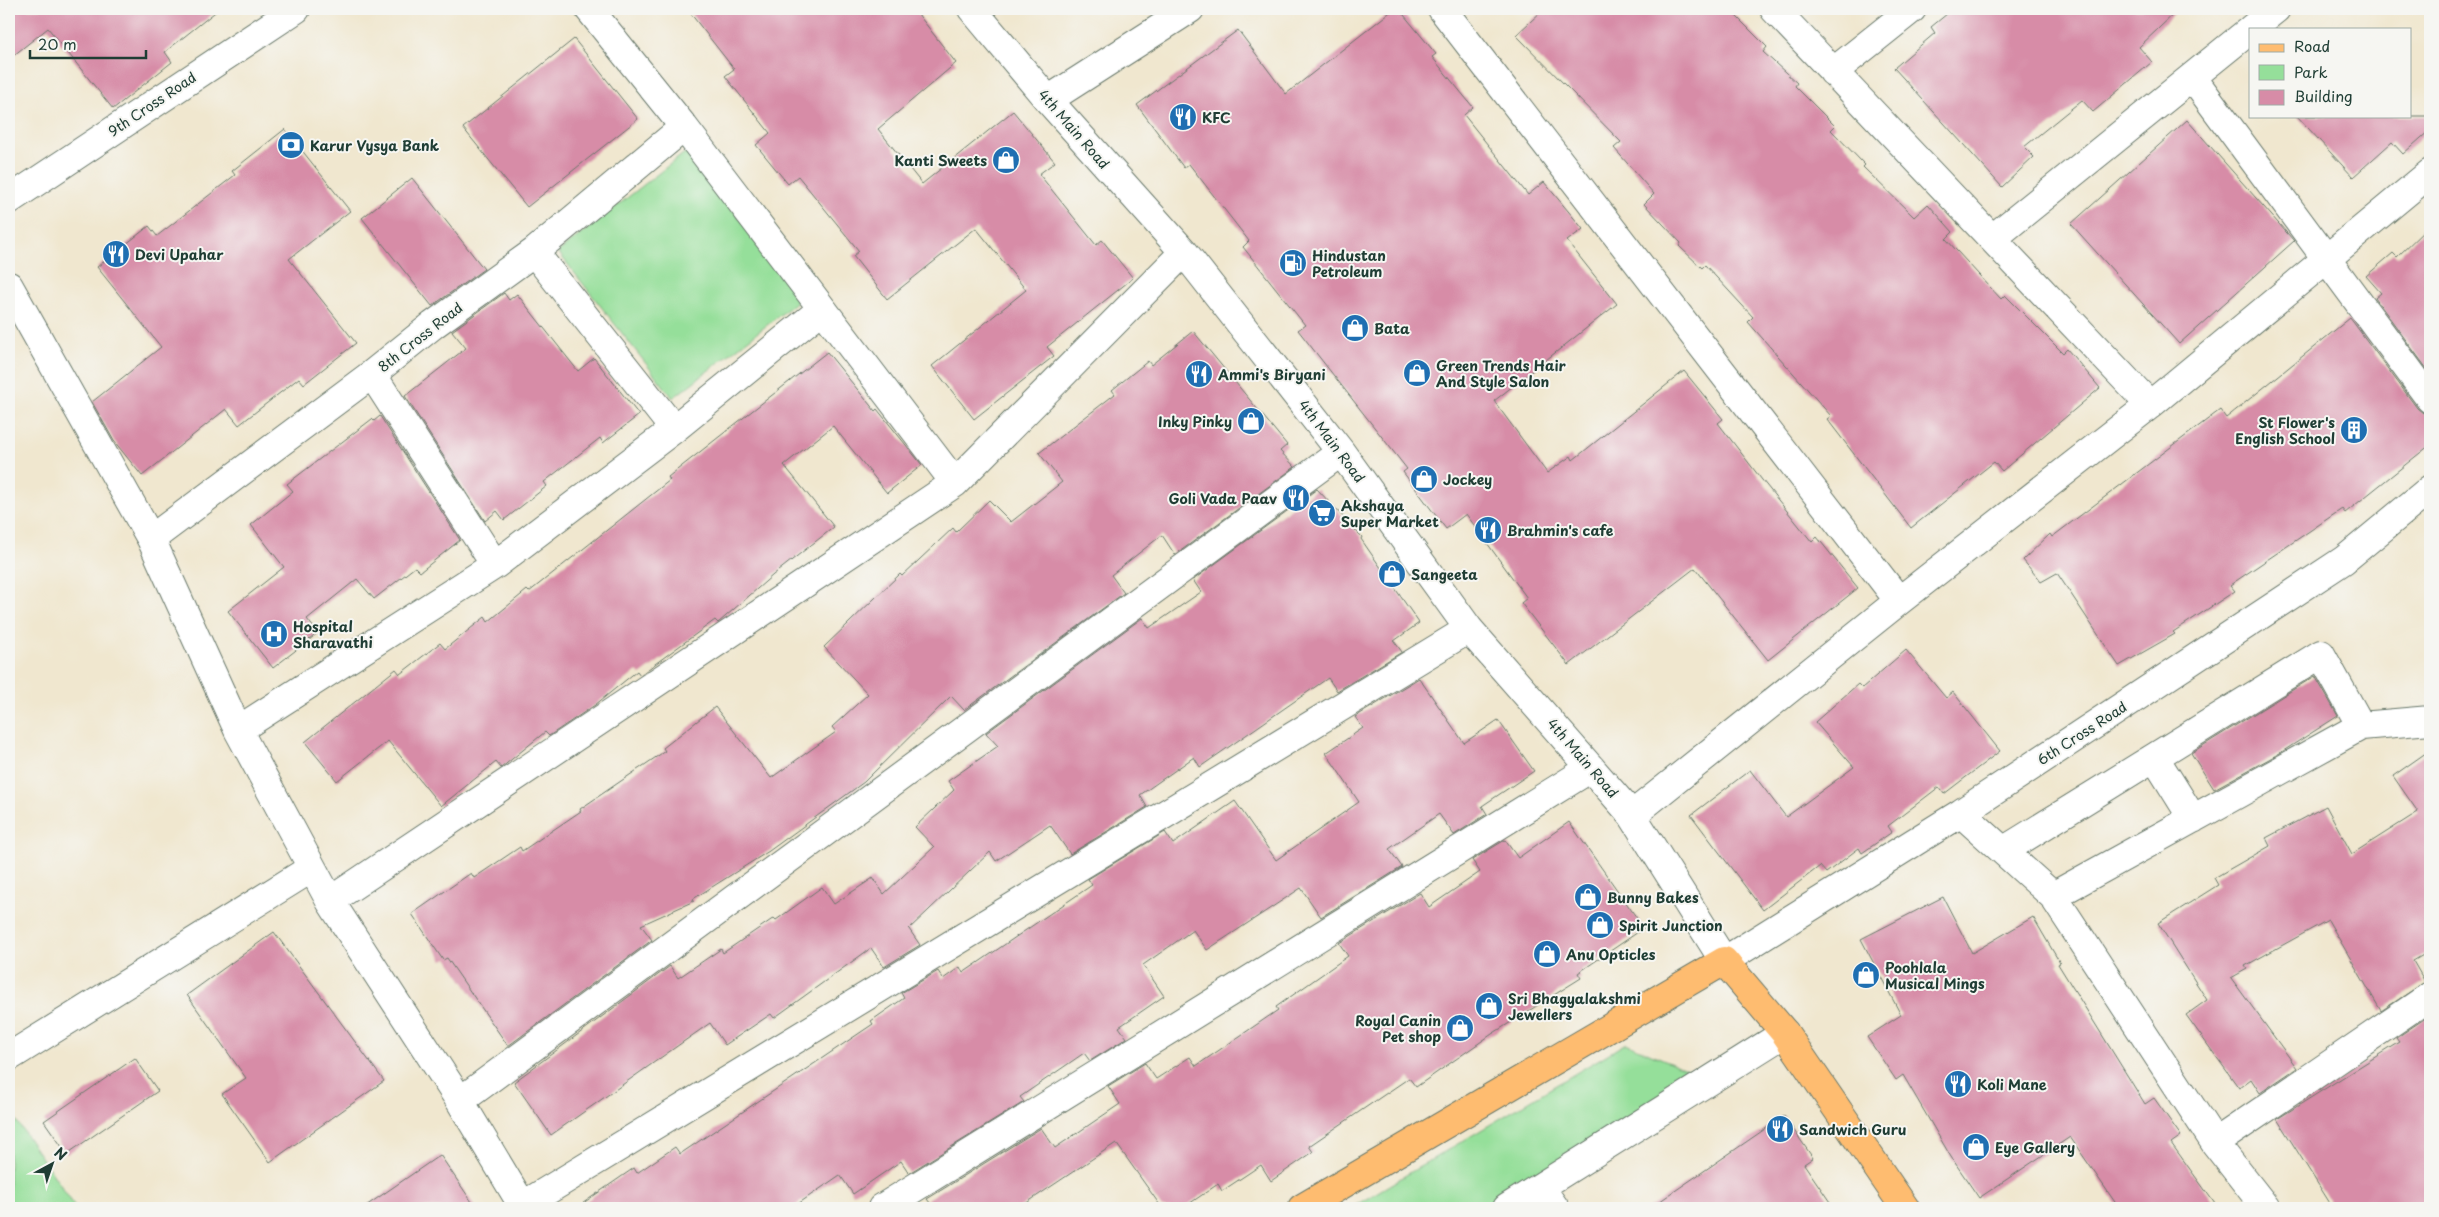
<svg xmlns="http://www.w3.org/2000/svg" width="2439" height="1217" viewBox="0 0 2439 1217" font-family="'Playpen Sans',sans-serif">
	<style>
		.green { fill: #95df9a; stroke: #5a8e67 }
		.building { fill: #d78ca7 }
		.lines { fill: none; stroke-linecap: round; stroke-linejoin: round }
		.minor-casing { stroke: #68786a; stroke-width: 30 }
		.major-casing { stroke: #68786a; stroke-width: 30 }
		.minor { stroke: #fff; stroke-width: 28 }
		.major { stroke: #febc70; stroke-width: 28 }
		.labels { text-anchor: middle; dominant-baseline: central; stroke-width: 4; stroke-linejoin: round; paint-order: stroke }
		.street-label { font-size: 14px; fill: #1f3d34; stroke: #f6f6f2 }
		.poi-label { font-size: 14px; font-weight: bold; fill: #1f3d34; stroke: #f6f6f2; text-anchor: start }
	</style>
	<rect width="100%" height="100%" fill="#f6f6f2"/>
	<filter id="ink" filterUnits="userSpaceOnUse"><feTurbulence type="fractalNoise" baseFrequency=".02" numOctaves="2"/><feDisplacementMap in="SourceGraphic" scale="10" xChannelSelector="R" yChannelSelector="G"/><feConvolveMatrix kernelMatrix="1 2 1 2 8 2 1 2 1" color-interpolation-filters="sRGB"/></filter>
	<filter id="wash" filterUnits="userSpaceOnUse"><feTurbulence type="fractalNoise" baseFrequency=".0096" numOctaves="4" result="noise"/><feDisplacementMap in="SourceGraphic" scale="20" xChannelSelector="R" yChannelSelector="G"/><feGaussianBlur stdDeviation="1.12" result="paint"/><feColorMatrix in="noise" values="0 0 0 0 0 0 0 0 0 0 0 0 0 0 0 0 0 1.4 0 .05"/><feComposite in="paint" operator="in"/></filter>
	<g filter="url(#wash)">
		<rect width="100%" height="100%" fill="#f0e7cf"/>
		<path class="green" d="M687,151L802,298L673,398L558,252Z
			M1626,1043L1704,1077L1488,1208H1351Z
			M9,1110L76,1208H9Z"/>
		<g id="blocks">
			<path class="building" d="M9,9H219L165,52L172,62L113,109L48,28L9,59Z
				M687,9H914L956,63L878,129L922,184L1013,111L1055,162L1039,174L1096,245L1102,240L1133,278L1047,347L1054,356L974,419L932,366L1026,290L976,228L887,299L853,256L859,251L798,176L788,184L756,145L770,133L725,76L734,69Z
				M1394,9H1399L1436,54L1432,57L1473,107L1464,115L1528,195L1544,182L1583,229L1567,241L1617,304L1494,401L1547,473L1571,456L1573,460L1684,371L1723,419L1718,423L1762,480L1812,542L1817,537L1858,588L1768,660L1695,568L1569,665L1521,603L1527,598L1466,514L1446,529L1403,472L1407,469L1298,330L1305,325L1243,247L1249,241L1189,164L1184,168L1137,105L1238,30L1286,94Z
				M1544,9H1729L1767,47L1763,52L1797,83L1795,86L1835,126L1831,130L1865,165L1863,167L1914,217L1928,204L1953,232L1946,239L2001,299L2005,295L2063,353L2067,349L2100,388L2002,471L1994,462L1911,528L1827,419L1831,416L1748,322L1753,317L1705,265L1702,268L1679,246L1681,243L1644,204L1654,194L1614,148L1621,142L1516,35Z
				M1953,9H2179L2139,47L2152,62L2093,112L2082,100L2024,147L2034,157L2002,187L1894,68L1935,33L1931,27Z
				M574,39L638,119L527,207L463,128Z
				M2297,116H2430V130L2403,154L2392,142L2353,177Z
				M2187,120L2294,241L2179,344L2071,224Z
				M285,129L350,211L289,259L356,343L304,384L299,378L239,425L226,409L142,476L114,441L92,402L161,347L97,267L149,226L157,236L235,175L232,171Z
				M412,178L484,269L432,306L362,218Z
				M2430,225V373L2375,298L2381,293L2366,276L2393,253L2397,257Z
				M504,293L509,300L517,294L578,371L594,358L639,415L603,443L600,438L544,482L547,486L504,520L497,511L485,521L405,396L466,348L452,331Z
				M2350,318L2417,408L2423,413L2430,414V445L2345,513L2342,509L2230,585L2235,591L2173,632L2175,634L2119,666L2057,573L2041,582L2023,560L2050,534L2052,537L2220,410L2226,418Z
				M1193,331L1287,445L1280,451L1295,467L1175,555L1162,535L1111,575L1124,593L964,710L951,696L864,782L769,851L693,899L694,901L641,925L652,940L508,1046L447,958L443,960L412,914L471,873L474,878L520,847L522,851L581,811L580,809L665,751L663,748L715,707L771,778L836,732L832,727L868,694L824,647L900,574L902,576L953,528L956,532L989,500L1011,522L1062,482L1039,453L1115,394L1112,390L1148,361L1151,365Z
				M827,352L875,411L877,409L922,465L887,493L833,426L784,465L834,527L773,575L718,623L715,620L640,675L637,671L595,705L549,736L545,732L501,768L496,762L441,806L388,741L337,781L305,742L396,669L400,674L440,643L445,649L485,617L488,622L527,590L529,592L670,480L668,477Z
				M380,416L460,540L420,572L415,567L374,599L357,579L307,619L318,633L273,668L228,611L284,567L251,525L293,491L287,484L372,419L374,421Z
				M1317,489L1362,537L1361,539L1419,623L1394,641L1402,652L1337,691L1328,678L1200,767L1194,757L1140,795L1147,807L1070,854L1050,825L996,861L990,852L909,929L920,945L884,967L871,948L774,1018L771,1014L725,1045L710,1023L551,1135L514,1082L670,966L678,978L721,949L723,953L774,918L776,920L822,887L834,904L873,878L884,894L934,847L915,827L954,790L948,781L998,746L986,733L1142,618L1149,628L1201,592L1193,580Z
				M1906,650L1946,698L1953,692L2000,751L1944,794L1939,787L1888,826L1892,832L1862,853L1859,848L1826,873L1820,866L1763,910L1691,815L1750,770L1786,817L1854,767L1815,722L1858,684L1862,688Z
				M2315,676L2338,716L2280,753L2214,789L2191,753Z
				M1419,678L1464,743L1498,720L1534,771L1482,806L1487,814L1454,835L1439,814L1389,849L1402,867L1321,917L1301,888L1207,950L1193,930L1143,965L1164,996L1119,1027L1127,1038L1090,1061L1084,1053L1020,1097L1024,1102L909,1173L901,1161L853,1194L840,1175L792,1208H576L634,1168L637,1173L675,1147L680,1154L873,1024L871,1021L904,998L901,993L938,971L943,979L960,967L963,973L1092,885L1088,879L1165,832L1173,844L1235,801L1276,860L1359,802L1326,753L1363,728L1355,717Z
				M2430,750V951L2413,961L2425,982L2381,1011L2328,920L2245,966L2247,969L2231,978L2297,1068L2260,1093L2251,1079L2239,1088L2186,1015L2207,1000L2158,923L2218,885L2214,878L2270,846L2266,838L2326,806L2352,854L2418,812L2393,776Z
				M1569,822L1644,928L1578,973L1581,978L1492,1034L1416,1087L1409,1078L1309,1146L1313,1152L1271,1181L1261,1165L1222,1191L1218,1184L1183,1208H1162L1116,1143L1019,1208H934L927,1199L1041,1128L1055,1148L1120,1104L1108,1086L1145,1063L1156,1079L1190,1057L1196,1066L1278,1010L1276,1007L1348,956L1339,943L1420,893L1429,907L1480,872L1472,860L1505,840L1518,858Z
				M1943,897L1972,953L2033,917L2060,963L2058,964L2145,1104L2154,1098L2181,1136L2171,1143L2218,1208H2119L2070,1137L1979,1198L1951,1157L1903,1075L1896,1080L1867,1037L1901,1015L1861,939Z
				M274,932L384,1081L270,1162L222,1094L246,1078L187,995Z
				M2430,1015V1208H2333L2277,1119L2399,1042L2396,1038Z
				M135,1058L158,1091L67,1154L44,1121Z
				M1784,1116L1813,1158L1804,1164L1834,1208H1650Z
				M440,1155L476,1208H363Z"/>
		</g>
	</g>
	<g filter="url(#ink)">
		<use href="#blocks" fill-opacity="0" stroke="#68786a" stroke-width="1"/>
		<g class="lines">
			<g class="minor-casing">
				<path id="minor" d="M589,9L684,127L955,483
					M972,9L1048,100L1184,252L1341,452L1469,629L1632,815L1724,961L1961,813L2344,560L2430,489
					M1442,9L1899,601
					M1774,9L2150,405
					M2251,29L2276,9
					M1833,72L1912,9
					M2192,77L2430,399
					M1048,100L1190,9
					M9,200L296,9
					M1993,238L2250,30
					M534,252L674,429
					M9,286L151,539L238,730L330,901L460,1101L524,1208
					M372,374L495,565
					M151,539L372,374L433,325L534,252L684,127
					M238,730L495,565L674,429L821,310
					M2155,758L2193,819
					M1961,813L2053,896L2215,1143L2266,1208
					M1632,815L1899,601L2150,405L2430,173
					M2003,851L2321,654L2361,726
					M2053,896L2361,726L2430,720
					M330,901L955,483L1184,252
					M9,1057L312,868
					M460,1101L1341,452
					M2215,1143L2430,996
					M1541,1188L1555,1208
					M522,1206L1469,629
					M882,1208L1591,768
					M1507,1208L1785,1033"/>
			</g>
			<g class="major-casing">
				<path id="major" d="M1302,1208L1724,961L1785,1033L1905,1208"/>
			</g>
			<use href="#minor" class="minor"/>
			<use href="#major" class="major"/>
		</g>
	</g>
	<defs>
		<g id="restaurant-disc" transform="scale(1.4375)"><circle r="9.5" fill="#1f6fb2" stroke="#f6f6f2"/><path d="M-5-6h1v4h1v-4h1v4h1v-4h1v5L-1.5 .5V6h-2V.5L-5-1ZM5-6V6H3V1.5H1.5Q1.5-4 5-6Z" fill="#fff"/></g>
		<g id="bank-disc" transform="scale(1.4375)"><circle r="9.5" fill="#1f6fb2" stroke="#f6f6f2"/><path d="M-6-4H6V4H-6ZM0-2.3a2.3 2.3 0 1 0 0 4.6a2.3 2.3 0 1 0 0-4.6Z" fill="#fff"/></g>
		<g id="shop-disc" transform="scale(1.4375)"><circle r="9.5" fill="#1f6fb2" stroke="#f6f6f2"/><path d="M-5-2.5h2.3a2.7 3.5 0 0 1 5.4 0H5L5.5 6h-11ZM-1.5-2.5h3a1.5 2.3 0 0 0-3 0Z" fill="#fff"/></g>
		<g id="fuel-disc" transform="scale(1.4375)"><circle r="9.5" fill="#1f6fb2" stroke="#f6f6f2"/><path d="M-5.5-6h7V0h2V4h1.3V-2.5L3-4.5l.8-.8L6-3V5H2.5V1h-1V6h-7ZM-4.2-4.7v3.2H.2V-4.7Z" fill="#fff"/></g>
		<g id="building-disc" transform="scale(1.4375)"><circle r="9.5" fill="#1f6fb2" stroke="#f6f6f2"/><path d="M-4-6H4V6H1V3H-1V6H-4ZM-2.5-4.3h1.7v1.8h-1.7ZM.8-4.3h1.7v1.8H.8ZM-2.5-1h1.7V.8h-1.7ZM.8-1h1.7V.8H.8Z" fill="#fff"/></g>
		<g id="supermarket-disc" transform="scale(1.4375)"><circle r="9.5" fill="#1f6fb2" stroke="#f6f6f2"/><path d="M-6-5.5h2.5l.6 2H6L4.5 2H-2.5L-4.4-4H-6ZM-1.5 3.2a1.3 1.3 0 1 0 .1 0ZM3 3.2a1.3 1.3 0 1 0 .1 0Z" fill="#fff"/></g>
		<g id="hospital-disc" transform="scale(1.4375)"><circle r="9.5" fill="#1f6fb2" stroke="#f6f6f2"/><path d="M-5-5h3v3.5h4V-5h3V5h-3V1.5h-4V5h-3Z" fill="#fff"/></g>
	</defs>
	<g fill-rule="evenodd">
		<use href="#restaurant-disc" x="1183" y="117"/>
		<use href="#bank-disc" x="291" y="145"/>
		<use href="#shop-disc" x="1006" y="160"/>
		<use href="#restaurant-disc" x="116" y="254"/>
		<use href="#fuel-disc" x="1293" y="263"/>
		<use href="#shop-disc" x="1355" y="328"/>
		<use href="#shop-disc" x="1417" y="373"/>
		<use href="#restaurant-disc" x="1199" y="374"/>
		<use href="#shop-disc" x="1251" y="421"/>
		<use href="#building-disc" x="2354" y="430"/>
		<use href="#shop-disc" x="1424" y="479"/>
		<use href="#restaurant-disc" x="1296" y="498"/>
		<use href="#supermarket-disc" x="1322" y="513"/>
		<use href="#restaurant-disc" x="1488" y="530"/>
		<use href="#shop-disc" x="1392" y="574"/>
		<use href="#hospital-disc" x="274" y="634"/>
		<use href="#shop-disc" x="1588" y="897"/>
		<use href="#shop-disc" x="1600" y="925"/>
		<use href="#shop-disc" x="1547" y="954"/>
		<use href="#shop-disc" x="1866" y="975"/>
		<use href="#shop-disc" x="1489" y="1006"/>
		<use href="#shop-disc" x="1460" y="1028"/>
		<use href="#restaurant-disc" x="1958" y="1084"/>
		<use href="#restaurant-disc" x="1780" y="1129"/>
		<use href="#shop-disc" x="1976" y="1147"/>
	</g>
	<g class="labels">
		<g class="street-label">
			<text transform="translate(152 104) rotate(-34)">9th Cross Road</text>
			<text transform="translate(1074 129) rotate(49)">4th Main Road</text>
			<text transform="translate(420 337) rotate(-38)">8th Cross Road</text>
			<text transform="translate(1332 441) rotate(53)">4th Main Road</text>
			<text transform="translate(2082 733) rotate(-33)">6th Cross Road</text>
			<text transform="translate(1583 758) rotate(49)">4th Main Road</text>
		</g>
		<g class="poi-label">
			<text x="1202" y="117">KFC</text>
			<text x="310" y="145">Karur Vysya Bank</text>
			<text x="987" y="160" text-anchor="end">Kanti Sweets</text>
			<text x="135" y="254">Devi Upahar</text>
			<text x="1312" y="255">Hindustan<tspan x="1312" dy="16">Petroleum</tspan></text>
			<text x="1374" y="328">Bata</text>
			<text x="1436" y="365">Green Trends Hair<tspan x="1436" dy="16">And Style Salon</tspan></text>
			<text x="1218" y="374">Ammi's Biryani</text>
			<text x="1232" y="421" text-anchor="end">Inky Pinky</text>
			<text x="2335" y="422" text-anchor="end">St Flower's<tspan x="2335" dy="16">English School</tspan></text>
			<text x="1443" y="479">Jockey</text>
			<text x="1277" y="498" text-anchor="end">Goli Vada Paav</text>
			<text x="1341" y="505">Akshaya<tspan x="1341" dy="16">Super Market</tspan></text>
			<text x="1507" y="530">Brahmin's cafe</text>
			<text x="1411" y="574">Sangeeta</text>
			<text x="293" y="626">Hospital<tspan x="293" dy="16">Sharavathi</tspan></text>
			<text x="1607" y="897">Bunny Bakes</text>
			<text x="1619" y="925">Spirit Junction</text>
			<text x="1566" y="954">Anu Opticles</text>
			<text x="1885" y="967">Poohlala<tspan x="1885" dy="16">Musical Mings</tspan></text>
			<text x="1508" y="998">Sri Bhagyalakshmi<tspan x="1508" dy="16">Jewellers</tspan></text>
			<text x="1441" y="1020" text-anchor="end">Royal Canin<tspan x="1441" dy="16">Pet shop</tspan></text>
			<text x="1977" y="1084">Koli Mane</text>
			<text x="1799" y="1129">Sandwich Guru</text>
			<text x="1995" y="1147">Eye Gallery</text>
		</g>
	</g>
	<rect width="2439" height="1217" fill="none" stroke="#f6f6f2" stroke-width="30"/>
	<rect x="2249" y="28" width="162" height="90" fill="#f6f6f2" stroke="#a0aca6"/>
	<rect x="2259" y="44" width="25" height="8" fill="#febc70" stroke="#a0aca6"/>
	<text x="2294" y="52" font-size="15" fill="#1f3d34">Road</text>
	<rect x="2259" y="65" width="25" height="15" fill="#95df9a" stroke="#a0aca6"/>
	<text x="2294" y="78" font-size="15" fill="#1f3d34">Park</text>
	<rect x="2259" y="90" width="25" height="15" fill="#d78ca7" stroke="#a0aca6"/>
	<text x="2294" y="102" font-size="15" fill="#1f3d34">Building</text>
	<g transform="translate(52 1164) rotate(40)" stroke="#f6f6f2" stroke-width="4" paint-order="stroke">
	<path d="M0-4L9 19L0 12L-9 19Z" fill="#1f3d34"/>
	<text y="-8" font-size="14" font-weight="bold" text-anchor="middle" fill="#1f3d34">N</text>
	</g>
	<path d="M30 50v8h116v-8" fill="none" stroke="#1f3d34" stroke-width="2.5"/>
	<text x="38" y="50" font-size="15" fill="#1f3d34" stroke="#f6f6f2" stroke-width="4" paint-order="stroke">20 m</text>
</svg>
